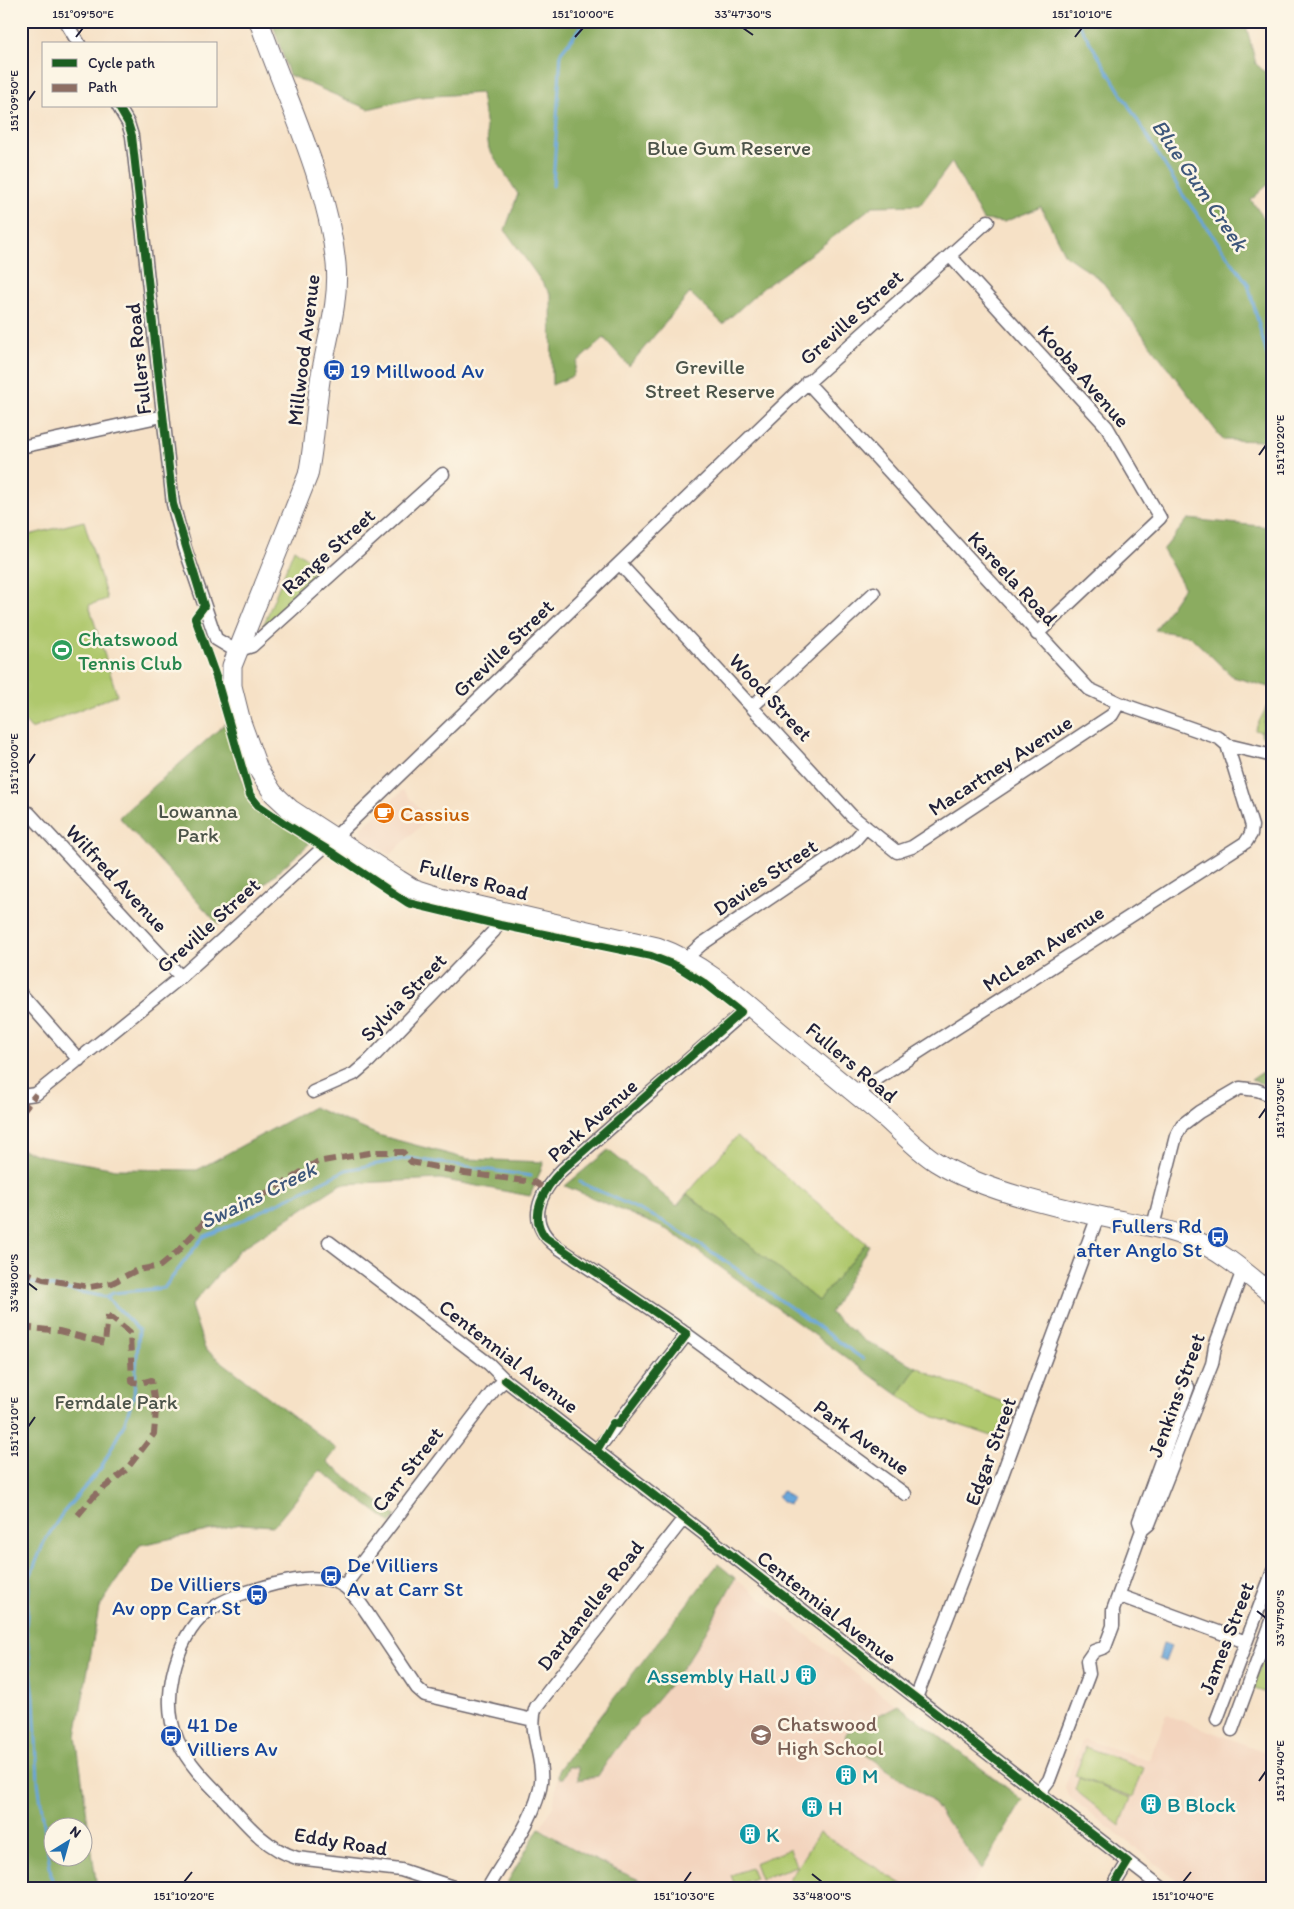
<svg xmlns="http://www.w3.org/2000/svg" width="1294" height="1909" viewBox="0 0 1294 1909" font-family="Itim,sans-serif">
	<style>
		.built { fill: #f3d4be }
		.green { fill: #afc86d; stroke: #687554 }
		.forest { fill: #8bac60; stroke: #56674e; fill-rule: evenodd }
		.water { fill: #68a6da; stroke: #45648a }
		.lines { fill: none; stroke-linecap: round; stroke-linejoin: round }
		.stream { stroke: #68a6da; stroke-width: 3 }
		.street-casing { stroke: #6c656c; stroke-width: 15 }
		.primary-casing { stroke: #6c656c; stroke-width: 21 }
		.street { stroke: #fff; stroke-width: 12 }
		.primary { stroke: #fff; stroke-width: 19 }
		.quiet { stroke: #8d6e63; stroke-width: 6; stroke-dasharray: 12 6; stroke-linecap: butt }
		.cycleway-casing { stroke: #fcf5e5; stroke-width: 11 }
		.cycleway { stroke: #1b5e20; stroke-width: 8 }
		.ticks { fill: none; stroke: #22223b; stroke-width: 2 }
		.labels { text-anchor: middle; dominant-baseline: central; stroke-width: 5; stroke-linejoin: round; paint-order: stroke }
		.park-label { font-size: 21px; fill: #4c544a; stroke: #fcf5e5 }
		.street-label { font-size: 21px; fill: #22223b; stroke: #fcf5e5 }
		.transit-label { font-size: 21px; fill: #164399; stroke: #fcf5e5; text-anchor: start }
		.leisure-label { font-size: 21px; fill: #27864d; stroke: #fcf5e5; text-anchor: start }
		.food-label { font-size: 21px; fill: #c56008; stroke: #fcf5e5; text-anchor: start }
		.culture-label { font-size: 21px; fill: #0d838f; stroke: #fcf5e5; text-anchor: start }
		.education-label { font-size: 21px; fill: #785e54; stroke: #fcf5e5; text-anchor: start }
		.water-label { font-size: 22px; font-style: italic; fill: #3e577b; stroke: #fcf5e5 }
		.neatline { fill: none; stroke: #22223b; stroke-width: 2 }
		.ticks-label { font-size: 12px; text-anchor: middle; fill: #22223b }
	</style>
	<rect width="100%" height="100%" fill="#fcf5e5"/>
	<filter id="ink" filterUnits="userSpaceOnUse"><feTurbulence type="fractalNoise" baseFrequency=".02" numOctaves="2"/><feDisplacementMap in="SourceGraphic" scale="10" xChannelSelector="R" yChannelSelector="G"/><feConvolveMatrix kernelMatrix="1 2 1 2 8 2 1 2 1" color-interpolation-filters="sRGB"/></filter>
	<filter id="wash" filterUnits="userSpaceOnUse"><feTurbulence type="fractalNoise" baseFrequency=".0096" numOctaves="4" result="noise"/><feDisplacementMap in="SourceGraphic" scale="20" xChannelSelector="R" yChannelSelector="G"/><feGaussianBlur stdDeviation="1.12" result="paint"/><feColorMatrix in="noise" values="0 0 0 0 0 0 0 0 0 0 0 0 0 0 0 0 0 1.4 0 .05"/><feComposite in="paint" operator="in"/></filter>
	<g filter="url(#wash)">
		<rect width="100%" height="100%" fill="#f6e1c6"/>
		<path class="built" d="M403,790L428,819L390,855L361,837V829Z
			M718,1564L871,1686L1023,1800L970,1888H504L553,1806L559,1769Z
			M1167,1715L1273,1755V1888H1187L1068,1796L1065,1786L1083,1739L1149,1760Z"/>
		<path class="green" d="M84,521L107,599L89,605L117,695L31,729L21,717V537Z
			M294,549L327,573L260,634Z
			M1273,694V735L1255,730Z
			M737,1136L866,1243L818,1301L687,1194Z
			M917,1367L936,1377L1011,1405L998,1438L932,1416L898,1395Z
			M1266,1651L1273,1654V1695L1252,1688Z
			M1085,1747L1144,1768L1133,1797L1075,1776Z
			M1079,1778L1131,1798L1120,1826L1075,1790Z
			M819,1832L907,1887L906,1888H784Z
			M790,1849L796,1866L760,1879L754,1863Z
			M751,1868L755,1878L735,1886L731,1875Z"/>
		<path class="forest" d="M272,21H1245L1256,64L1273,79V180L1251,200L1273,231V460L1267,441L1223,440L1101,280L1065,255L1041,207L1004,222L983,220L952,162L920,205L873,206L819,248L763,288L723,324L690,293L629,366L604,338L577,362L573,376L552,385L551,295L505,230L518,194L489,149L481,93L419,97L368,109L289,75Z
			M1188,519L1270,527L1273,521V749L1261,735L1272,688L1233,677L1190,636L1155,630L1184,587L1163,550Z
			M226,723L232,749L250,802L310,843L219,925L119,817Z
			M1273,1065V1082L1270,1086L1251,1080Z
			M313,1107L378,1135L467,1159L544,1162L530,1196L440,1179L341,1184L239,1250L191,1306L205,1349L337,1449L327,1462L396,1516L391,1523L320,1470L274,1526L241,1524L140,1545L99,1608L76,1736L97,1888H21V1149L38,1155L116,1169L197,1170ZM52,1826H82V1856H52Z
			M608,1150L677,1206L687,1194L818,1301L866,1243L869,1245L830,1313L865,1341L917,1367L898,1395L670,1231L565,1186Z
			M718,1564L735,1578C716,1614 697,1650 671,1683C646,1714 618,1742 598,1776L578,1780V1767H568L563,1778H558L559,1769Z
			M898,1705L1023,1800L982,1869L930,1799L846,1741L847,1732Z
			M539,1828C577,1853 617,1871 659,1888H504Z"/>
		<path class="water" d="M782,1490L793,1499L789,1504L781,1501L778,1496Z
			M1163,1643L1171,1646L1165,1662L1159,1659Z"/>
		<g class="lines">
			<path class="stream" d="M1077,21L1183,195L1248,284L1273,377
				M553,186L561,52L586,21
				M580,1182L663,1221L721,1258L863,1359
				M21,1281L106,1297L113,1293L164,1288L203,1237L239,1222L346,1170L408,1158L531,1176
				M53,1888L38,1782L34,1698L26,1626L30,1577L44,1542L62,1514L101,1468L124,1424L134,1395L139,1330L106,1297"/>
		</g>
	</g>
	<g filter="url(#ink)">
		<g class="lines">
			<g class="street-casing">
				<path id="street" d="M65,21L79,44
					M118,106L128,123L132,136L173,504L185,548L216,639L236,651L252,646L443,474
					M950,256L1107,427L1160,518L1037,634
					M807,382L1089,689L1119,703L1219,738L1227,745L1273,756
					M21,447L162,416
					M620,564L852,816L897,852L912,847L1112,715L1119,703
					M753,706L874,593
					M21,814L29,813L181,977
					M685,959L702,944L854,841L866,827
					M21,994L79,1060
					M750,1006L562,1170C539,1193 525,1222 556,1246L674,1325L905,1494
					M313,1092L354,1074L369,1061L494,931L505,911
					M855,1093L1246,842L1251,834L1252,826L1227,745
					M21,1096L36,1094L181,977L334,838L792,397L988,221
					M1153,1226L1176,1136L1182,1125L1199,1112L1240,1088L1257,1090L1273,1096
					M329,1242L489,1364L505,1380L1162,1888
					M597,1450L687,1334
					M1142,1530L1139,1521L1188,1387
					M344,1586L494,1390L505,1380
					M1120,1596L1246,1642
					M916,1698L988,1513L1098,1216
					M1217,1719L1273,1571
					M1232,1730L1273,1618
					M1039,1793L1049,1780L1089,1674L1087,1661L1094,1651L1105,1647L1113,1626V1610L1142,1530L1149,1524L1212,1364L1215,1346L1243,1270
					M456,1888L401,1870L297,1858C264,1848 244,1821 222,1797C205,1780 188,1763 178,1741C168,1719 168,1697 173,1674C187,1612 218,1599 275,1584C296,1579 326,1573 345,1587C358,1597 366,1612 375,1625C389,1646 403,1667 417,1688L425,1695L533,1720
					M488,1888C505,1857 537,1817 541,1782C544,1758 527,1729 536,1707L684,1518
					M1112,1888L1128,1862"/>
			</g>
			<g class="primary-casing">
				<path id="primary" d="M259,21C287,101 327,179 336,264C340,306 324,347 319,388C315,418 314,446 308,475L232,666V686L241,722L258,769L273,793L290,809L399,880L412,888L440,897L657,947C705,964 741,999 780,1032C815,1061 850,1089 885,1118C902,1133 917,1150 936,1162C979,1189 1059,1208 1108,1218C1137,1224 1165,1228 1192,1239C1223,1252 1247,1274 1273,1295"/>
			</g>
			<use href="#street" class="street"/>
			<use href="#primary" class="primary"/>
			<path class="quiet" d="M21,1113L36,1094
				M21,1271L43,1279L90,1287L112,1283L137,1270L160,1266L177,1252L206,1220L273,1190L317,1162L375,1152H403L411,1162L465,1173L534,1182L546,1189
				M21,1327L59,1331L105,1343L108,1315
				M78,1515L95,1495L126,1470L154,1434L156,1410L151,1380L141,1383L132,1382L130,1333L108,1315"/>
			<g class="cycleway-casing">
				<path id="cycleway" d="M118,106L128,123L132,136L173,504L204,606L195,618L216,677L250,795L258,805L284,823L333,853L408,903L500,925L651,956L677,966L704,983L741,1012L562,1170C545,1187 527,1216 546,1238L687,1334L618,1424L613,1423L597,1450
					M505,1380L1128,1862L1112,1888"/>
			</g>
			<use href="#cycleway" class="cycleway"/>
		</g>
	</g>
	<path class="ticks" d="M743,28L753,35M76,37L83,28M575,37L583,28M1075,37L1082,28M28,101L35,91M1259,455L1266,445M28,764L35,754M1259,1118L1266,1108M28,1283L37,1290M28,1427L35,1417M1257,1611L1266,1618M1259,1781L1266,1771M812,1874L822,1882M184,1882L192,1872M684,1882L691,1872M1183,1882L1191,1872"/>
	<defs>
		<g id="bus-disc" transform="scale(1.125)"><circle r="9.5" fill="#1a4fb4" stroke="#fcf5e5"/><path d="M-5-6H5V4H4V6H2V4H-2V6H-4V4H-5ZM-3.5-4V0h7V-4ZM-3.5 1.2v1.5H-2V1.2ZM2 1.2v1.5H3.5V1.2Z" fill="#fff"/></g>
		<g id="stadium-disc" transform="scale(1.125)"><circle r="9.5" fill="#2e9e5b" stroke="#fcf5e5"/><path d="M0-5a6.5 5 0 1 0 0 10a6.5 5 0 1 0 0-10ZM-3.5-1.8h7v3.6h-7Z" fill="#fff"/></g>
		<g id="cafe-disc" transform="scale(1.125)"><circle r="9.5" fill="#e8710a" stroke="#fcf5e5"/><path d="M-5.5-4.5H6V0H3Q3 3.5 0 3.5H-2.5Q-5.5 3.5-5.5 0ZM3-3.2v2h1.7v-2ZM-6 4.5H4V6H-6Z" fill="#fff"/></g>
		<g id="building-disc" transform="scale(1.125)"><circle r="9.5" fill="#0f9aa8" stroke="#fcf5e5"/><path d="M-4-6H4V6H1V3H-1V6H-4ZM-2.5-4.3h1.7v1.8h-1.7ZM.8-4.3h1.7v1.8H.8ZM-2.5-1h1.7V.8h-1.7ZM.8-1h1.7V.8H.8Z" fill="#fff"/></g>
		<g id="school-disc" transform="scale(1.125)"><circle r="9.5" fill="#8d6e63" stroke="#fcf5e5"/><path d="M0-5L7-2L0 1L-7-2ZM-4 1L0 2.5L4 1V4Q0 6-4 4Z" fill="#fff"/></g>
	</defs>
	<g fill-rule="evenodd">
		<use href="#bus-disc" x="334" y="370"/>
		<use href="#stadium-disc" x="62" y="650"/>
		<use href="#cafe-disc" x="384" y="813"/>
		<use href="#bus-disc" x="1218" y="1237"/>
		<use href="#bus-disc" x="331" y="1576"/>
		<use href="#bus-disc" x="257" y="1595"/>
		<use href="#building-disc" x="806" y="1675"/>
		<use href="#school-disc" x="761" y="1735"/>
		<use href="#bus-disc" x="171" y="1736"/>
		<use href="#building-disc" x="846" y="1775"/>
		<use href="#building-disc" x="1151" y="1804"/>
		<use href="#building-disc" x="812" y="1807"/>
		<use href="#building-disc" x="750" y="1834"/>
	</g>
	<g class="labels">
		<g class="park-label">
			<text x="729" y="147">Blue Gum Reserve</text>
			<text x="710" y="366">Greville<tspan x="710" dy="24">Street Reserve</tspan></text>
			<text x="198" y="810">Lowanna<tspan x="198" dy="24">Park</tspan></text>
			<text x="116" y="1401">Ferndale Park</text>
		</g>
		<g class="street-label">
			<text transform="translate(851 317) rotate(-42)">Greville Street</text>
			<text transform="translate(303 350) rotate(-83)">Millwood Avenue</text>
			<text transform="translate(138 359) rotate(-96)">Fullers Road</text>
			<text transform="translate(1084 376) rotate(49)">Kooba Avenue</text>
			<text transform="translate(328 551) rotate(-42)">Range Street</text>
			<text transform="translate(1013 578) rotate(47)">Kareela Road</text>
			<text transform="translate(503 648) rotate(-44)">Greville Street</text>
			<text transform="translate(771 697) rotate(47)">Wood Street</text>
			<text transform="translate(1000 765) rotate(-33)">Macartney Avenue</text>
			<text transform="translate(765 877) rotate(-34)">Davies Street</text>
			<text transform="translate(117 878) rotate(47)">Wilfred Avenue</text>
			<text transform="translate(474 879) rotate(15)">Fullers Road</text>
			<text transform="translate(208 925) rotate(-42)">Greville Street</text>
			<text transform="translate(1043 948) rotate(-33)">McLean Avenue</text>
			<text transform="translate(403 997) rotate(-46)">Sylvia Street</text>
			<text transform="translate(852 1062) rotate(40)">Fullers Road</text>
			<text transform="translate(592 1120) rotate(-42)">Park Avenue</text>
			<text transform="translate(509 1356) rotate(38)">Centennial Avenue</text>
			<text transform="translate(1176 1395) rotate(-70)">Jenkins Street</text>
			<text transform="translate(862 1437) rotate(36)">Park Avenue</text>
			<text transform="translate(990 1451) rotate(-70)">Edgar Street</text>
			<text transform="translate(407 1469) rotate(-52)">Carr Street</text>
			<text transform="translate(590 1605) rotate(-52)">Dardanelles Road</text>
			<text transform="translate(827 1607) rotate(38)">Centennial Avenue</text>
			<text transform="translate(1226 1638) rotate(-69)">James Street</text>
			<text transform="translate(341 1841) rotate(9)">Eddy Road</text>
		</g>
		<g class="transit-label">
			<text x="350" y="370">19 Millwood Av</text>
			<text x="1202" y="1225" text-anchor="end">Fullers Rd<tspan x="1202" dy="24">after Anglo St</tspan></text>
			<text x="347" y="1564">De Villiers<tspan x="347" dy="24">Av at Carr St</tspan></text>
			<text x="241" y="1583" text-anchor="end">De Villiers<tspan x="241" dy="24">Av opp Carr St</tspan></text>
			<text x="187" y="1724">41 De<tspan x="187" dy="24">Villiers Av</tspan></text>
		</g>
		<g class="leisure-label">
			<text x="78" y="638">Chatswood<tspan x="78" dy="24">Tennis Club</tspan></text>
		</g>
		<g class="food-label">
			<text x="400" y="813">Cassius</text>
		</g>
		<g class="culture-label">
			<text x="790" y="1675" text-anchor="end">Assembly Hall J</text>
			<text x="862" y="1775">M</text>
			<text x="1167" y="1804">B Block</text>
			<text x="828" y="1807">H</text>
			<text x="766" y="1834">K</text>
		</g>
		<g class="education-label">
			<text x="777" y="1723">Chatswood<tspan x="777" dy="24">High School</tspan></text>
		</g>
		<g class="water-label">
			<text transform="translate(1200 185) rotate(56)">Blue Gum Creek</text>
			<text transform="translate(258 1195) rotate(-26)">Swains Creek</text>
		</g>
	</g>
	<rect width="1294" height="1909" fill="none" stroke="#fcf5e5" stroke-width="55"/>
	<rect x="42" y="42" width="175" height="65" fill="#fcf5e5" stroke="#a5a1a1"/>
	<rect x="52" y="59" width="25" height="8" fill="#1b5e20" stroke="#a5a1a1"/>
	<text x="88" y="68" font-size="15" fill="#22223b">Cycle path</text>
	<rect x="52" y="84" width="25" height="8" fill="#8d6e63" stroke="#a5a1a1"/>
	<text x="88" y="92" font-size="15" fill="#22223b">Path</text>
	<g transform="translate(68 1842) rotate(37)"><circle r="24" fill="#fcf5e5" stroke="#a5a1a1"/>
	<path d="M0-4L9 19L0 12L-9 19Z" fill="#1f6fb2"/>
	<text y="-8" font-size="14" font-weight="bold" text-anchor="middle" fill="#22223b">N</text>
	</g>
	<rect x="28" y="28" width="1238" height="1854" class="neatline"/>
	<g class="ticks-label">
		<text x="83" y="18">151°09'50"E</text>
		<text x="583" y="18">151°10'00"E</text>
		<text x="743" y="18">33°47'30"S</text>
		<text x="1082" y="18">151°10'10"E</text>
		<text transform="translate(14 101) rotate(-90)" y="4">151°09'50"E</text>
		<text transform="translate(1280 445) rotate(-90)" y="4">151°10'20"E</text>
		<text transform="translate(14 764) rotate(-90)" y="4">151°10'00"E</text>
		<text transform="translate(1280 1108) rotate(-90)" y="4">151°10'30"E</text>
		<text transform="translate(14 1283) rotate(-90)" y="4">33°48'00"S</text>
		<text transform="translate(14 1427) rotate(-90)" y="4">151°10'10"E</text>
		<text transform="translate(1280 1618) rotate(-90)" y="4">33°47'50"S</text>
		<text transform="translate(1280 1771) rotate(-90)" y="4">151°10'40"E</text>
		<text x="184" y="1900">151°10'20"E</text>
		<text x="684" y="1900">151°10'30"E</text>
		<text x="822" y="1900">33°48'00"S</text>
		<text x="1183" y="1900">151°10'40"E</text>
	</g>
</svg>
